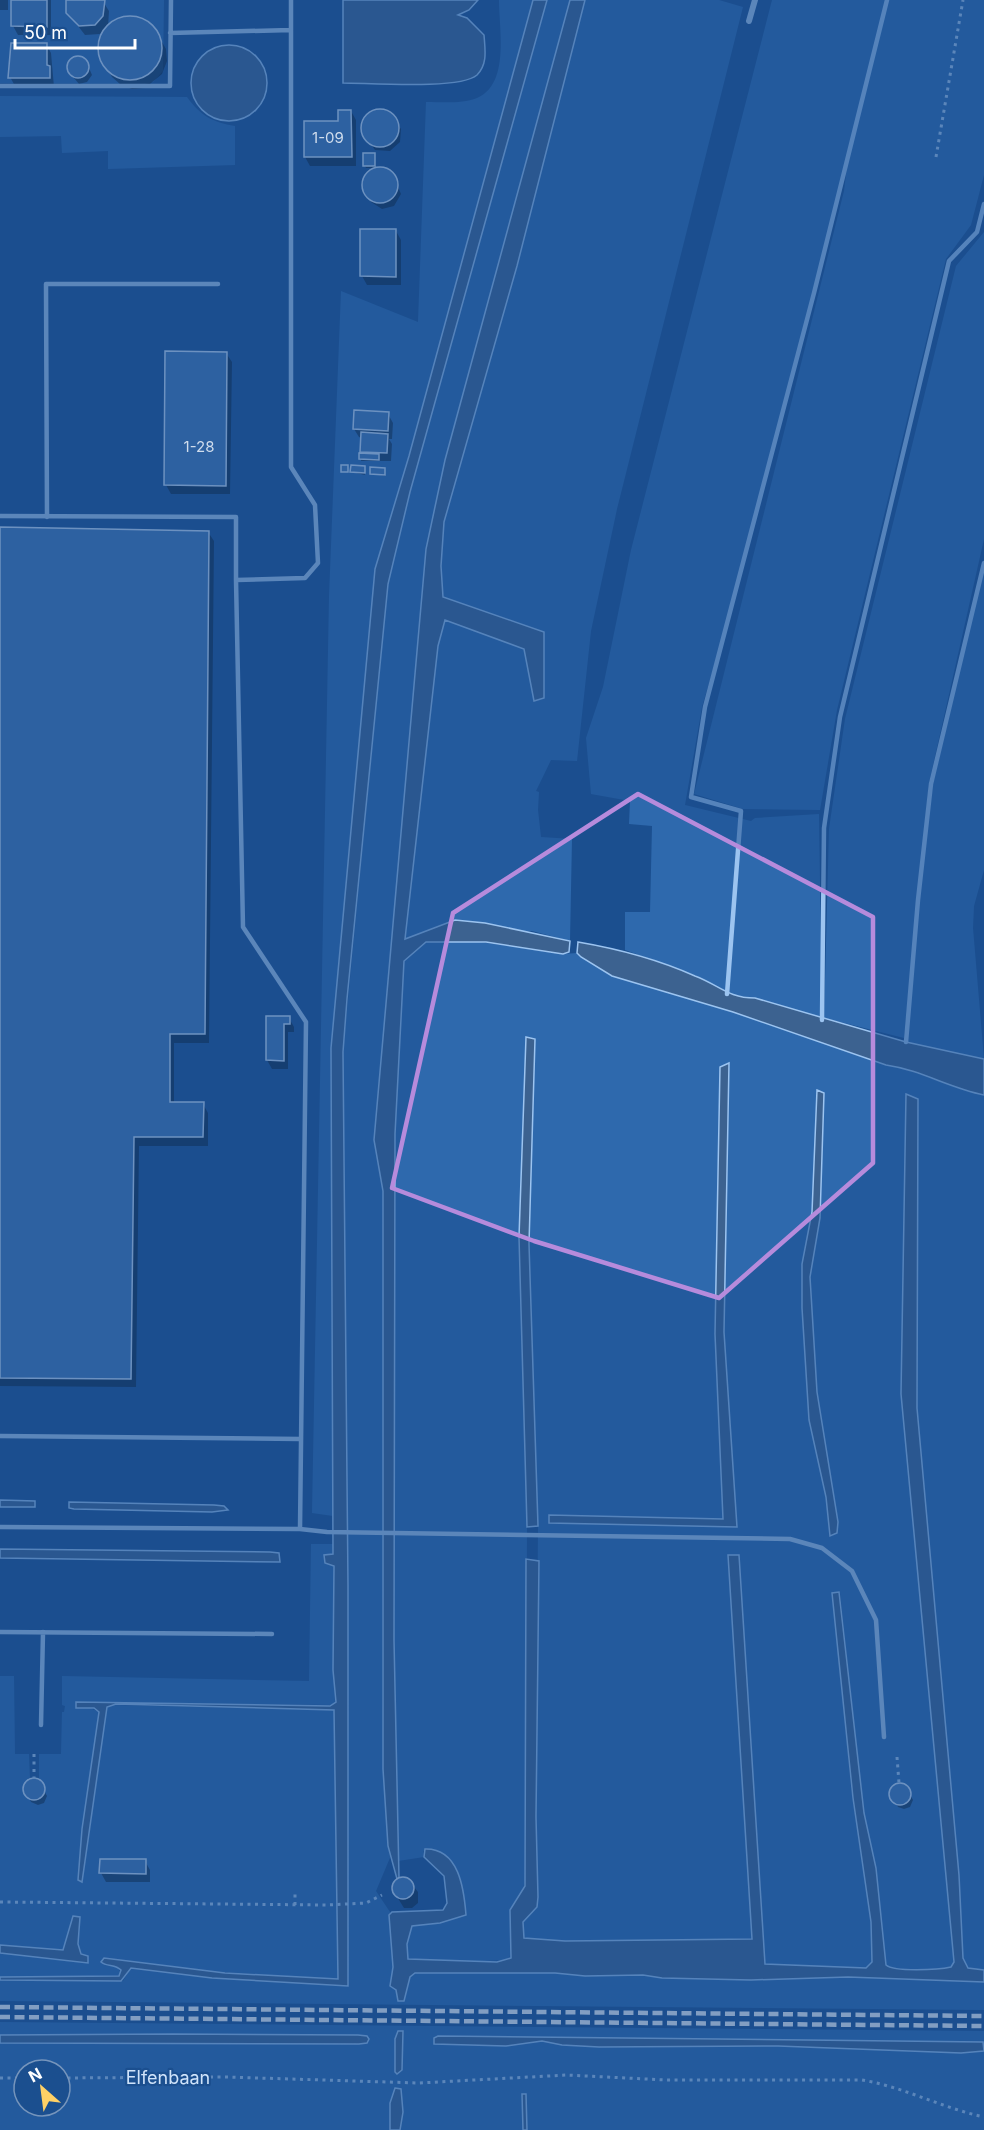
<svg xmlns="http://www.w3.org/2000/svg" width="984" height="2130" viewBox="0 0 984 2130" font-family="Inter,sans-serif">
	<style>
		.green { fill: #2e69ad; fill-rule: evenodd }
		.water { fill: #3c6290; stroke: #9cc4f0; stroke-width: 1.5 }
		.shadow { fill: #0007 }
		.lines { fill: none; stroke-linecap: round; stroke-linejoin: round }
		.stream { stroke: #9cc4f0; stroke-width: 4.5 }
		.building { fill: #4478b7; stroke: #cfe3fa; stroke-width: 1.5 }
		.path { stroke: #a9c9ee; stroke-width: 3; stroke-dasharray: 3 4.5; stroke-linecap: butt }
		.lane { stroke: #a9c9ee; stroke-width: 4.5 }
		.street { stroke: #a9c9ee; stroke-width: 6 }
		.rail { stroke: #fff; stroke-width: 4.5; stroke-dasharray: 10 4.5; stroke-linecap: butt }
		.marked { fill: none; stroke: #b68bdc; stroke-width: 4.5; stroke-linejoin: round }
		.labels { text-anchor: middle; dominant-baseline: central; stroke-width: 4.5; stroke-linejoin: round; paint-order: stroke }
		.number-label { font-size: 15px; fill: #d0dded }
		.park-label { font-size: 18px; fill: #cfe3fa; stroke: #1b4f8f }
	</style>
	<rect width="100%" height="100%" fill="#1b4f8f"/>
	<path class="green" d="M0,0H164L163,71L153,82L145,84L0,83Z
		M499,0H533L409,456L375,569L331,1048L333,1516L312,1513L329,597L341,291L418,322L426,102C442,102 462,104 477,98C510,84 499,29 499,0Z
		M547,0H570L445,460L426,549L374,1140L383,1191L382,1693L383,1769L392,1853L376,1891L390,1912L393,1967L391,1982L396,1990L398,2001H404L410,1977L415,1973H555L585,1976L643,1975L662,1978L751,1980L848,1977L984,1982V2010L0,2001V1980L123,1981L131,1968L212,1978L348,1986L343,1052L388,584L410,492Z
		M585,0H719L743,7L617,509L591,631L577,761L551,760L536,791L539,792L538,810L541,837L572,839L570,941L532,931L405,940L438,646L445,620L441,566L444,522L517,266Z
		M772,0H984V175L971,225L946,259L837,710L820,810L743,809L694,794L844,191L850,141L822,264L739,581L702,707L685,805L751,821L755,818L819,814L822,1020L755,998L727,994L697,976L625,950V912H650L652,826L629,824L630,801L591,794L586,738L603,687L631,550Z
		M0,96L187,97C201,116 212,122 235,126V165L108,169V151L62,153L61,136L0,137Z
		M984,232V539L929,783L904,1038L824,1018L829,829L845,719L956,266Z
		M984,568V870L974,906L973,928L984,1059L906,1042L919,900L933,784Z
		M466,940L563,954L577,953L581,957L886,1065C920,1071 949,1088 984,1095V1970L968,1968L963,1958L959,1875L917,1408L918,1099L901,1394L954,1962L951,1967C938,1970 894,1972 886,1965L876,1868L864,1813L840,1593H833L851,1787L871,1922L872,1962L866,1968L765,1965L739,1555H728L752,1940L565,1941L528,1939L523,1936V1922L537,1907L538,1897L536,1817L538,1526L529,1244L535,1039L526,1037L519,1237L527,1527L525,1880L509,1960L461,1962L408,1959L407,1944L412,1926L466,1915L459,1874L423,1851L424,1857L398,1861L394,1640L395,1134L404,961L425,942ZM729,1064L724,1332L737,1527L549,1523L550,1515L723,1520L715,1334L720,1067Z
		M311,1544H333L335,1705L77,1702L99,1712L80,1852L89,1837L104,1717L107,1707L112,1705L334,1710L338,1979L104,1965L119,1968L120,1974L116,1978H107L0,1977V1953L87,1963L88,1956L81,1954L78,1944L80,1925L69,1933L63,1950L0,1945V1676H14L15,1754H29L30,1779H39V1754H61L62,1712H64L65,1706L62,1705V1676L309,1681Z
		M0,2022L984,2031V2130H0ZM24,2070H60V2106H24Z"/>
	<path class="water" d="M343,0H478L469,10L458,15L467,18L484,35C485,49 488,64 477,75C460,90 369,83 343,83Z
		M533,0H547L410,492L388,584L347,999L343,1052L348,1585V1986L212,1978L131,1968L121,1981L0,1980V1977L119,1976L121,1970C115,1964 107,1967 101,1962L104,1958L225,1973L338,1979L334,1710L116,1704L107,1707L82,1882L78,1880L82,1829L99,1712L94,1708H76V1702L330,1706L336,1702L333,1670L334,1566L325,1563L324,1555L333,1554L331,1048L375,569L409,456Z
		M570,0H585L517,266L444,522L441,566L443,597L544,632V698L534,701L524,649L445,620L438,646L405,939L455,920L485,923L570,941L569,952L563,954L486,942H426L404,961L395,1134L394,1640L399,1878L397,1879L388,1846L383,1769V1191L374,1140L426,549L445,460Z
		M191 83a38 38 0 1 1 76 0a38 38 0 1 1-76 0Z
		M578,942C619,949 657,959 695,976C719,985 728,998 755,998L906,1042L984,1059V1095C949,1088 921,1070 886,1065L733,1012L612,976L581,957L577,953Z
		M526,1037L535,1039L529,1244L538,1526L527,1527L519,1237Z
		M729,1063L724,1332L737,1527L549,1523V1515L723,1519L715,1334L720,1067Z
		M817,1090L824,1093L820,1218L810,1277L817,1392L838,1522L837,1533L830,1536L826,1497L809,1420L802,1308V1264L812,1212Z
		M906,1094L918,1099L917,1408L959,1875L963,1958L968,1968L984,1970V1982L848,1977L751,1980L662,1978L643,1975L585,1976L555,1973H415L410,1977L404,2001H398L396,1990L390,1986L393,1967L389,1915L392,1912L443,1910L447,1903L444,1876L424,1857L425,1849C459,1848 464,1889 466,1915L440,1923L412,1926L407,1944L408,1959L497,1962L511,1958L510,1910L525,1886L526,1559L539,1561L536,1817L538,1897L537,1907L523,1922L524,1938L565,1941L752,1939L728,1555H739L765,1964L866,1968L872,1962L871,1922L853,1798L832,1593L839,1592L864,1813L876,1868L886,1965C894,1972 938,1970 951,1967L954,1962L901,1394Z
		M0,1500L35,1501V1507H0Z
		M69,1502L214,1505L224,1506L228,1510L212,1512L74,1509L69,1508Z
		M0,1549L270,1552L279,1553L280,1562L0,1558Z
		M73,1916L80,1917L78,1944L81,1954L88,1956V1963L0,1953V1945L63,1950Z
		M398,2031H403L402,2070L397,2074L395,2072V2039Z
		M173,2034L358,2035L367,2036L369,2039L367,2043L359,2044L0,2043V2035Z
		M438,2036L983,2042L984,2051L961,2053L778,2046L599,2047L562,2045L542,2041L506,2046L434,2044V2038Z
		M395,2088L401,2089L403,2112L400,2130H390V2103Z
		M522,2094H526L527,2130H523Z"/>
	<path class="shadow" d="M0,0H8V10H0Z
		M13,0H51V35H18L13,26Z
		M69,0H102L109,11L108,27L123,18L134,17L145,21L154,28L166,49L167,61L162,74L145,88L132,89L121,85L112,77L100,56L99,44L105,29L100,34L85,35L68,13Z
		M46,44L51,53L54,87L15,86L10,77Z
		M80,58L87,63L92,75L87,82L79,84L69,72L68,65L73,59Z
		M351,111L356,120V166H310L305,157Z
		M374,111L388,112L401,129L400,142L390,151L375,150L363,133L364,120Z
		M374,154L376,168H366L365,166Z
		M379,169L393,175L401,194L394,206L382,209L371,202L363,184L369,172Z
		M396,231L401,240V285H367L362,276Z
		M226,353L232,362L230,494H171L166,485Z
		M388,414L393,423L392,439H389L392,444L391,461H361L363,438L359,437L354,429Z
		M364,467L365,475L352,472Z
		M384,469L385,476L371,473Z
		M0,529L208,532L214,541L209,1043H174V1104H203L208,1113V1146H139L136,1387L0,1386Z
		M268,1018H289L294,1027V1032H288V1069H272L267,1060Z
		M34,1780L40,1783L47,1796L44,1803L38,1805L31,1802L25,1788Z
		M900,1785L906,1787L913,1800L910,1807L904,1809L898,1807L891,1794L895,1787Z
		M145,1861L150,1870V1882H106L101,1873Z
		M399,1879H408L418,1892V1903L412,1908H404L394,1892V1884Z"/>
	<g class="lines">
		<path class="stream" d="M727,994L741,811L691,797L705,707L814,293L887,0
			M822,1020L824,828L840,717L949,261L977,232L984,204
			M906,1042L918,900L931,784L984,563"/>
	</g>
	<path class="building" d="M11,0H47V27L11,26Z
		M105,0L103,16L95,25L79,26L66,13V0Z
		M98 48a32 32 0 1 1 64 0a32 32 0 1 1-64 0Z
		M11,43H47V65L50,66V78H8Z
		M67 67a11 11 0 1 1 22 0a11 11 0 1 1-22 0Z
		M361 128a19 19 0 1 1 38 0a19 19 0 1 1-38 0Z
		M338,110H351L352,157H304V121H338Z
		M363,153H375V166H363Z
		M362 185a18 18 0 1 1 36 0a18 18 0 1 1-36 0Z
		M360,229H396V277L360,276Z
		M165,351L227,352L226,486L164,485Z
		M354,410L389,412L388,431L353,429Z
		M361,432L388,434L387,453L360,452Z
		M359,453L379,454V460L359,459Z
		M341,465H348V472H341Z
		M351,465L365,466V473L350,472Z
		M370,467L385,468V475L370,474Z
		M0,527L209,531L205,1034H170V1102H204L203,1137H134L131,1379L0,1378Z
		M266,1016H290V1024H284V1061L266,1060Z
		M23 1789a11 11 0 1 1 22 0a11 11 0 1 1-22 0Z
		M889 1794a11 11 0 1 1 22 0a11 11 0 1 1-22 0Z
		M100,1859H146V1874L99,1873Z
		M392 1888a11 11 0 1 1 22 0a11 11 0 1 1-22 0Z"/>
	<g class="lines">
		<path class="path" d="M936,157L963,0
			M34,1754V1779
			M897,1757L899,1783
			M0,1902L327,1905L366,1903L382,1895
			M295,1905V1892
			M0,2078H24
			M60,2078L226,2077L419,2083L567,2075L666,2080H862C904,2087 942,2108 984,2117"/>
		<path class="lane" d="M170,33L291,30
			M0,86H170L171,0
			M0,516L236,517V580L305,578L318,563L315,505L291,467V0
			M47,517L46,284H218
			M236,580L243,927L306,1022L300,1529
			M0,1436L301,1439
			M0,1527L300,1529L327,1532L790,1539L822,1548L852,1571L876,1620L884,1737
			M0,1632L272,1634
			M41,1725L43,1632"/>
		<path class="street" d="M749,21L755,0"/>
		<path class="rail" d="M0,2007L984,2016
			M0,2017L984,2026"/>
	</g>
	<path d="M0 0H984V2130H0ZM638,794L873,917V1163L719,1298L534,1241L392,1188L453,913Z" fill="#1b4f8f" fill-opacity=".55" fill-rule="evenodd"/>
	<path class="marked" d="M638,794L873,917V1163L719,1298L534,1241L392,1188L453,913Z"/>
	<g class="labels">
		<g class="number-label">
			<text x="328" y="137">1-09</text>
			<text x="199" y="446">1-28</text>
		</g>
		<g class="park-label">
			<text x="168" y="2077">Elfenbaan</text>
		</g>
	</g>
	<g transform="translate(42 2088) rotate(332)"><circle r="28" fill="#1b4f8f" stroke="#7695bc" stroke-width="1.5"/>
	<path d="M0-4.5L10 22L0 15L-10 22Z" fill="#ffd166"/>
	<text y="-9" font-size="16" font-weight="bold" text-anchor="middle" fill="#ffffff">N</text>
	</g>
	<path d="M15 39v9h120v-9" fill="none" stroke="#ffffff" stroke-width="3"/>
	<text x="24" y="39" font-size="18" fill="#ffffff" stroke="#1b4f8f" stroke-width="4.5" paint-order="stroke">50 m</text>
</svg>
